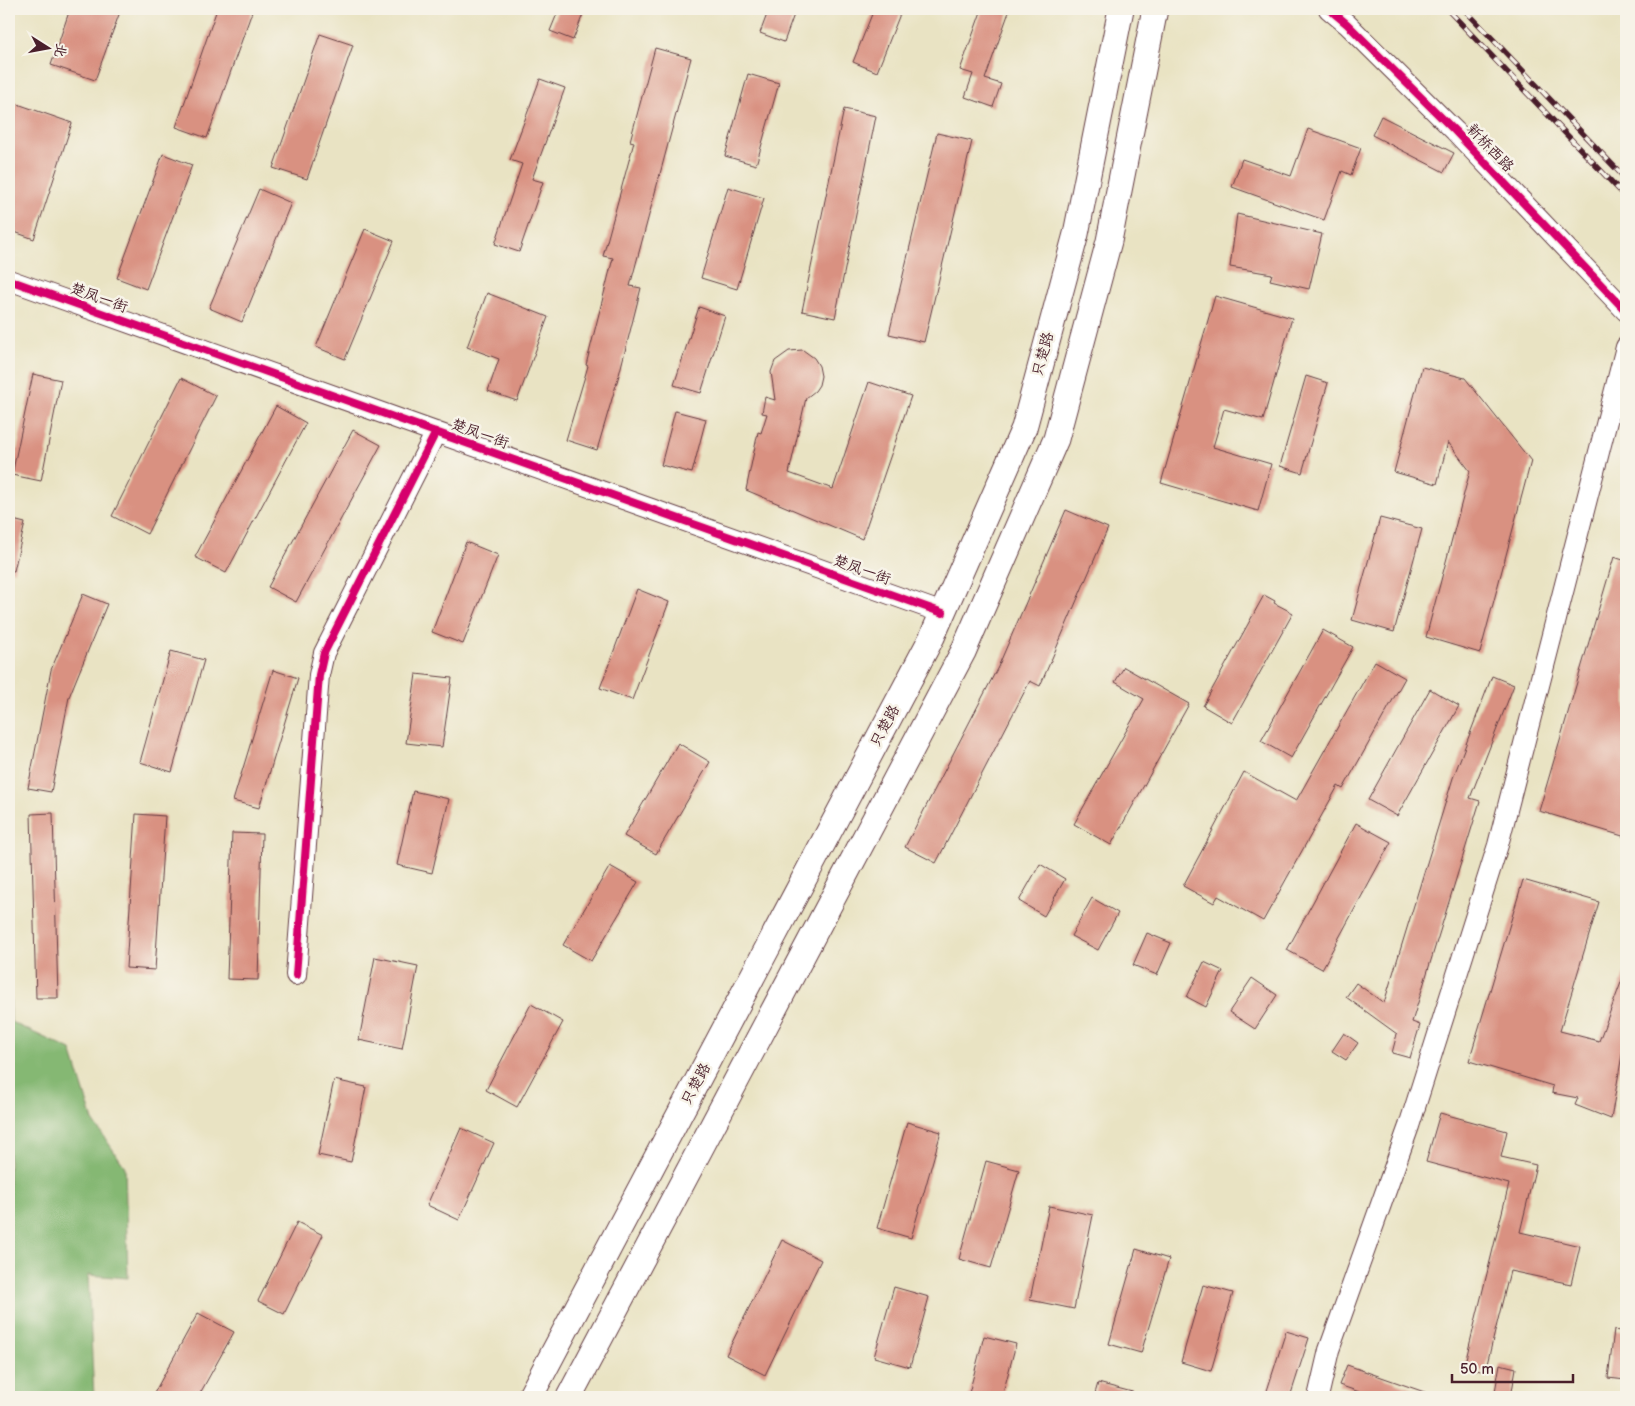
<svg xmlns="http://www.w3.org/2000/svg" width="1635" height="1406" viewBox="0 0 1635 1406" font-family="'Balsamiq Sans','LXGW WenKai TC',sans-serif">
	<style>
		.forest { fill: #85b873; stroke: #686c4f }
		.building { fill: #d99181 }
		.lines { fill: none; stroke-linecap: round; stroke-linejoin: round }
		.minor-casing { stroke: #623c42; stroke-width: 22 }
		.major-casing { stroke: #623c42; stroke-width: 27 }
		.minor { stroke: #fff; stroke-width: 20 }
		.major { stroke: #fff; stroke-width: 25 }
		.rail-casing { stroke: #4a1f2b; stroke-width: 5.5 }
		.rail { stroke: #f7f3e8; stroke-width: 4; stroke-dasharray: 11; stroke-linecap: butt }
		.cycleway-casing { stroke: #f7f3e8; stroke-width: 11 }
		.cycleway { stroke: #d6006c; stroke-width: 8 }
		.labels { text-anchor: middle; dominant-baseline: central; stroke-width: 5; stroke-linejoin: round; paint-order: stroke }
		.street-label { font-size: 15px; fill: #4a1f2b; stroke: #f7f3e8 }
	</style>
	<rect width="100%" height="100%" fill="#f7f3e8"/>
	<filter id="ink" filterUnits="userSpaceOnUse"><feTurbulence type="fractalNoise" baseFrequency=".02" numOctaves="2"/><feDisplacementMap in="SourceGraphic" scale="10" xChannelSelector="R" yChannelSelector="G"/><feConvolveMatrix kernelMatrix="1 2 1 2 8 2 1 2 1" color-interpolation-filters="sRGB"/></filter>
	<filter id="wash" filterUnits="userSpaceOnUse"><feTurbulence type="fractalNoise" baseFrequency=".0096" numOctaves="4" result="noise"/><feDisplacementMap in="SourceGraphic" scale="20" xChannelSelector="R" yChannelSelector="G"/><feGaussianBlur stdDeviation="1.12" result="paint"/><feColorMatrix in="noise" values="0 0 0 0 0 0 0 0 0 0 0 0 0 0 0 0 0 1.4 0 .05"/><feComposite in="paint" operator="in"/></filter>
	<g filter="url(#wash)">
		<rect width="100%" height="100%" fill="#e9e3c3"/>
		<path class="forest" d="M9,932L11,1022L71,1050L93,1121L125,1167L128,1278L88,1275L94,1397H9Z"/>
		<g id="blocks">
			<path class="building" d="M70,9H121L95,80L51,65Z
				M217,9H253L207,138L176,127Z
				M559,9H585L573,40L550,31Z
				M769,9H796L784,42L760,33Z
				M874,9H902L877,72L853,62Z
				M982,9H1010L985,79L1001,84L993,107L965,97L973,74L960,70Z
				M320,34L353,45L307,179L273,168Z
				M655,48L691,58L630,286L641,288L619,375L597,450L566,440L588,366L586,365L613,258L603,256L634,142L630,141Z
				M748,74L779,83L756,165L725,156Z
				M540,79L565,88L532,179L543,182L519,252L495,244L522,164L510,160Z
				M9,101L72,123L34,239L9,230Z
				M844,109L876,116L835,318L802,311Z
				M1381,116L1454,153L1444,172L1372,135Z
				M1308,129L1361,148L1351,175L1342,171L1324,220L1232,187L1242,159L1291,176Z
				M937,133L972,141L924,342L889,334Z
				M163,154L192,165L146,289L117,278Z
				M728,187L764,198L737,289L701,278Z
				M259,189L291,203L242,322L209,308Z
				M1237,214L1322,234L1309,289L1270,280L1272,274L1230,267Z
				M365,229L394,241L345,359L316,347Z
				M487,293L548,317L517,401L488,391L499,359L467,347Z
				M1215,296L1292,318L1263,420L1224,409L1213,447L1271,464L1258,511L1161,483Z
				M699,307L725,316L701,393L674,385Z
				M803,350L814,358L819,366L821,376L819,385L815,391L806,398L789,473L833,489L869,382L911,396L862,539L746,490L758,432L761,433L767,414L762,413L765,397L775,400L771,372L775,361L789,351Z
				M1422,367L1465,378L1531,461L1480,653L1426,637L1470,471L1448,442L1437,484L1394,472Z
				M33,374L61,380L41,481L12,475Z
				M1306,376L1328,383L1302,473L1280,466Z
				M181,378L216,396L147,534L112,516Z
				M276,406L306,423L226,573L195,557Z
				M675,411L706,419L692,473L661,465Z
				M353,430L381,445L296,602L268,587Z
				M1066,510L1108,528L1040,686L1030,681L936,863L905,847L998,667Z
				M1380,518L1422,529L1394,632L1352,620Z
				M9,519L25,523L14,571L9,570Z
				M466,542L498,555L463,644L432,632Z
				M1614,557L1626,561V837L1539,811Z
				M637,589L669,602L632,700L600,688Z
				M83,594L107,604L69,697L51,792L28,788L51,670Z
				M1264,595L1275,601L1274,603L1293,613L1232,723L1203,706Z
				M1323,630L1353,647L1291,758L1261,741Z
				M171,651L204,660L172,772L140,762Z
				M1375,661L1405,678L1343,789L1338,786L1263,921L1218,896L1214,903L1183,886L1244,772L1296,801Z
				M1124,667L1189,704L1111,845L1074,824L1144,699L1115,682Z
				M273,670L298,678L259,808L233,801Z
				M416,674L452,678L442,747L406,743Z
				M1492,676L1514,685L1470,798L1480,801L1412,1022L1420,1025L1410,1058L1392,1053L1397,1034L1346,997L1356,983L1384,1003L1453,778Z
				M1430,689L1459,706L1397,816L1368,800Z
				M678,743L710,762L656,854L624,836Z
				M413,791L449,799L432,873L397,865Z
				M53,813L58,998H36L31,814Z
				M136,814L165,816L155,970L126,968Z
				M1356,823L1391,842L1322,969L1287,950Z
				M232,833L262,834L258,980L227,979Z
				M1040,864L1065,879L1044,916L1019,901Z
				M610,866L638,882L591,961L563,945Z
				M1523,880L1599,902L1560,1031L1599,1041L1625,972H1626V1031L1611,1119L1575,1105L1578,1098L1552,1093L1553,1086L1469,1061Z
				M1092,898L1118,913L1098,950L1071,936Z
				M1147,933L1171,943L1157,975L1133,965Z
				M375,957L418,966L402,1049L359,1040Z
				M1204,962L1223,971L1206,1007L1187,997Z
				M1252,978L1277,995L1255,1029L1229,1012Z
				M531,1004L563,1022L517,1107L486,1090Z
				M1344,1033L1358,1043L1346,1060L1332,1051Z
				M334,1080L366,1087L351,1162L318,1155Z
				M1440,1113L1507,1131L1501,1157L1536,1165L1520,1232L1580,1246L1571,1284L1510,1271L1485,1372L1464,1367L1509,1184L1426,1162Z
				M907,1122L941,1132L911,1238L877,1228Z
				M461,1128L494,1143L459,1220L427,1205Z
				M986,1161L1019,1170L991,1268L959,1259Z
				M1049,1206L1093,1215L1074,1309L1030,1300Z
				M297,1222L323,1235L284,1314L258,1301Z
				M782,1240L821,1260L765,1375L726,1355Z
				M1136,1249L1169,1259L1141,1353L1109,1344Z
				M1203,1285L1233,1293L1211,1371L1181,1362Z
				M894,1287L929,1297L910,1367L874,1357Z
				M198,1313L234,1332L198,1397H152Z
				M1614,1330L1626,1332V1380L1608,1378Z
				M1286,1331L1309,1338L1290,1397H1265Z
				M984,1336L1016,1344L1002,1397H968Z
				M1500,1364L1516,1368L1511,1397H1494Z
				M1347,1365L1433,1395V1397H1374L1339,1385Z
				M1098,1383L1136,1393V1397H1094Z"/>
		</g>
	</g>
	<g filter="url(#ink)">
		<use href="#blocks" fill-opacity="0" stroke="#623c42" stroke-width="1"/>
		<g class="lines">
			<g class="minor-casing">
				<path id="minor" d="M1329,9L1347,24L1455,131L1626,311
					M9,280L943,613
					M296,975L319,675L324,653L436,432
					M1318,1397L1329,1350L1409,1126L1498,845L1626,347"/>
			</g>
			<g class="major-casing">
				<path id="major" d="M530,1397L932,637L1024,428L1076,234L1121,9
					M569,1397L963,652L1056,439L1109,241L1155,9"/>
			</g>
			<use href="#minor" class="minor"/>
			<use href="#major" class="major"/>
			<g class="rail-casing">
				<path id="rail" d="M1464,9L1626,179
					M1622,9L1626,16
					M1449,11L1626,197"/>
			</g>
			<use href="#rail" class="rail"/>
			<g class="cycleway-casing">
				<path id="cycleway" d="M1329,9L1347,24L1455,131L1626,311
					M9,280L943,613
					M296,975L319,675L324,653L436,432"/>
			</g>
			<use href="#cycleway" class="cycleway"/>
		</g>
	</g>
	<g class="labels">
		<g class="street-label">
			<text transform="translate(1490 148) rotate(46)">新桥西路</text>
			<text transform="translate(99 298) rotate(20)">楚凤一街</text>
			<text transform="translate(1043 354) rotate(-75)">只楚路</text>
			<text transform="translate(480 434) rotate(20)">楚凤一街</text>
			<text transform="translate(862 570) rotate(20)">楚凤一街</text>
			<text transform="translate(885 726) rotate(-62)">只楚路</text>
			<text transform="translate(696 1084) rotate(-62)">只楚路</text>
		</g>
	</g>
	<rect width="1635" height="1406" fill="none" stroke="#f7f3e8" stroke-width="30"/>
	<g transform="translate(48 48) rotate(101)" stroke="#f7f3e8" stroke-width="4" paint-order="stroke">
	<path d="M0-4L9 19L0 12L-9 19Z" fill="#4a1f2b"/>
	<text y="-8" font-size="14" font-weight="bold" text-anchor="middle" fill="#4a1f2b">北</text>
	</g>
	<path d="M1452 1374v8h121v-8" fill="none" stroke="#4a1f2b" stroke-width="2.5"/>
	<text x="1460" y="1374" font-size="15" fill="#4a1f2b" stroke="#f7f3e8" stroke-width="4" paint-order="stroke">50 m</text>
</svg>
